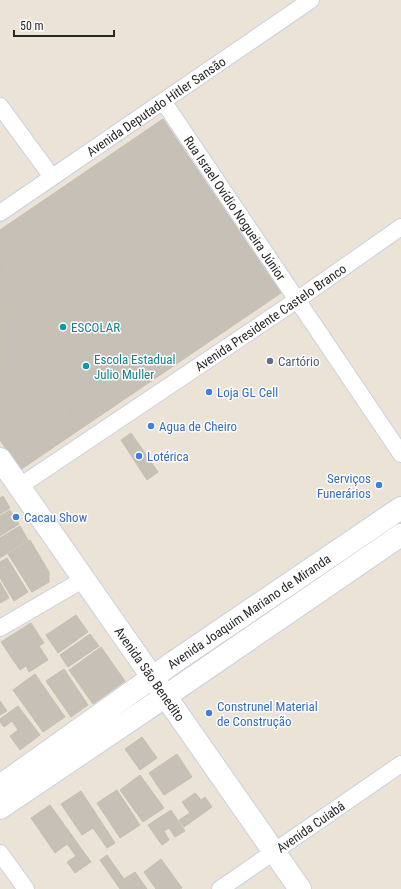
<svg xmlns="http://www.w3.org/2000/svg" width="401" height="889" viewBox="0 0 401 889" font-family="'Roboto Condensed',sans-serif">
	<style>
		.building { fill: #c6c0b6; stroke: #c6bfb0 }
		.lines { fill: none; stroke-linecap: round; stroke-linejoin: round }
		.street-casing { stroke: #cbcfe2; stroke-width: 18 }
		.secondary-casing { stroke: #cbcfe2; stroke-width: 24 }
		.street { stroke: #fff; stroke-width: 16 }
		.secondary { stroke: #fff; stroke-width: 22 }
		.culture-dot { fill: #0f9aa8; stroke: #fff; stroke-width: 1.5 }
		.service-dot { fill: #5c6f8a; stroke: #fff; stroke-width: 1.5 }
		.shop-dot { fill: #3f7fe0; stroke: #fff; stroke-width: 1.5 }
		.labels { text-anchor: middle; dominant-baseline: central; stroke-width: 3; stroke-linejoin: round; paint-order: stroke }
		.street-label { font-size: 13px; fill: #272727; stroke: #fff }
		.culture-label { font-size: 13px; fill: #0d838f; stroke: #fff; text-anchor: start }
		.service-label { font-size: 13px; fill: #4e5e75; stroke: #fff; text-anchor: start }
		.shop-label { font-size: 13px; fill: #366cbe; stroke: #fff; text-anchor: start }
	</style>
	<rect width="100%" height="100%" fill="#ebe3d6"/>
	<path class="building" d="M163,119L281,293L20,470L0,440V230Z
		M69,220L141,325L122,338L104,311L77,330L114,384L93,398L41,320L19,335L72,414L42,434L0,373V301L10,316L26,305L0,267Z
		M131,433L158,472L147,480L121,440Z
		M3,496L10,508L0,514V498Z
		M10,510L19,524L0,536V516Z
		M20,526L28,540L0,558V548L1,547L0,545V538Z
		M30,540L49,572V582L32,592L8,554Z
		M7,558L28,592L14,601L0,578V562Z
		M0,582L9,598L0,603Z
		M76,615L88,632L58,653L46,635Z
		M31,623L44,643L39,646L48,660L29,672L26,666L20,670L1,642Z
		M90,634L99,646L68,667L60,655Z
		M101,647L125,681L93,704L69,670Z
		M64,669L88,705L71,717L46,681Z
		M35,674L65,717L43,732L13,690Z
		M0,701L7,711L0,715Z
		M18,706L40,735L20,750L10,736L18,730L12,721L4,727L0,722V719Z
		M142,737L157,758L140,770L125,749Z
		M177,754L192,777L164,795L149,773Z
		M140,775L164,808L143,822L120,790Z
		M117,790L140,825L120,838L97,803Z
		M81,791L115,843L107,848L93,828L82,835L61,804Z
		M195,793L201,800L205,797L212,807L184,827L179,820L190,813L182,802Z
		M50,805L91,862L75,873L67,862L76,856L67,844L55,853L31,818Z
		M171,810L185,831L175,837L169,828L164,831L169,840L162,845L148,825Z
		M107,855L124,879L135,872L147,889H120L100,860Z
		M161,859L182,888L180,889H156L144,872Z"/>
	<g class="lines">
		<g class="street-casing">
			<g id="street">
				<path id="s1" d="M163,101L401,454"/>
				<path d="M0,106L52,177"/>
				<path id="s2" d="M0,213L311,0"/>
				<path id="s3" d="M20,486L297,300L401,227"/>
				<path d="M0,628L84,579"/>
				<path d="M0,853L26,889"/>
				<path id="s4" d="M220,889L401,764"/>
			</g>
		</g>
		<g class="secondary-casing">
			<g id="secondary">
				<path id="s5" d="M0,459L300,889"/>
				<path id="s6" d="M0,786L174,662L401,508"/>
				<path d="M0,808L166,696L401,535"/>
			</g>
		</g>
		<use href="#street" class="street"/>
		<use href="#secondary" class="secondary"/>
	</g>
	<g class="culture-dot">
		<circle cx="63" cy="327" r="4"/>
		<circle cx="86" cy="366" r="4"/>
	</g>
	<circle class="service-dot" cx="270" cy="361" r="4"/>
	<g class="shop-dot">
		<circle cx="209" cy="392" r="4"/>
		<circle cx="151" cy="426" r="4"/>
		<circle cx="139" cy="456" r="4"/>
		<circle cx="379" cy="485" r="4"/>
		<circle cx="16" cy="517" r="4"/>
		<circle cx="209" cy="713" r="4"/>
	</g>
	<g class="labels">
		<g class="street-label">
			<text stroke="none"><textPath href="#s2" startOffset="189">Avenida Deputado Hitler Sansão</textPath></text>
			<text stroke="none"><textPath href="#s1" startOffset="129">Rua Israel Ovídio Nogueira Júnior</textPath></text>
			<text stroke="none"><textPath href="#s3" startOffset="302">Avenida Presidente Castelo Branco</textPath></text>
			<text stroke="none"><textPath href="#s6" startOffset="304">Avenida Joaquim Mariano de Miranda</textPath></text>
			<text stroke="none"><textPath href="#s5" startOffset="262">Avenida São Benedito</textPath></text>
			<text stroke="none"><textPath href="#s4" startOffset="110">Avenida Cuiabá</textPath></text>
		</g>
		<g class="culture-label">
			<text x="71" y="327">ESCOLAR</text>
			<text x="94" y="359">Escola Estadual<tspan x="94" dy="15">Julio Muller</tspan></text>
		</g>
		<g class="service-label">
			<text x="278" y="361">Cartório</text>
		</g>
		<g class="shop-label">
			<text x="217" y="392">Loja GL Cell</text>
			<text x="159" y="426">Agua de Cheiro</text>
			<text x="147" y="456">Lotérica</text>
			<text x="371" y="478" text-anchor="end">Serviços<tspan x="371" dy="15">Funerários</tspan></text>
			<text x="24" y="517">Cacau Show</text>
			<text x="217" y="706">Construnel Material<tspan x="217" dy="15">de Construção</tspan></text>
		</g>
	</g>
	<path d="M14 30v6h100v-6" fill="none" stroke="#272727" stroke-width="2"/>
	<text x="20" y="30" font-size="12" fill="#272727" stroke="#ffffff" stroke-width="3" paint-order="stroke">50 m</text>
</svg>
